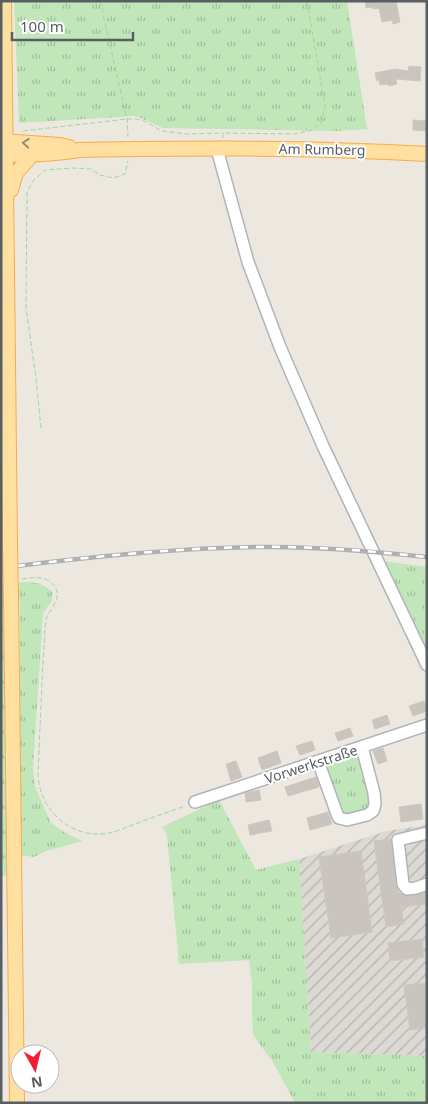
<svg xmlns="http://www.w3.org/2000/svg" width="428" height="1104" viewBox="0 0 428 1104" font-family="'Noto Sans',sans-serif">
	<style>
		.industrial { fill: url(#industrial-furrows) }
		.grass { fill: url(#grass-tufts) }
		.building { fill: #c9c4be; stroke: #d1c7bd }
		.lines { fill: none; stroke-linecap: round; stroke-linejoin: round }
		.minor-casing { stroke: #b0b4b8; stroke-width: 14 }
		.major-casing { stroke: #f9ab4b; stroke-width: 16 }
		.path { stroke: #9bd9a1; stroke-width: 1; stroke-dasharray: 5 2.5; stroke-linecap: butt }
		.minor { stroke: #fff; stroke-width: 11 }
		.major { stroke: #ffe0a1; stroke-width: 14 }
		.rail-casing { stroke: #afb0b1; stroke-width: 4.5 }
		.rail { stroke: #fff; stroke-width: 2.5; stroke-dasharray: 8; stroke-linecap: butt }
		.major-bridge-casing { stroke: #f9ab4b; stroke-width: 16; stroke-linecap: butt }
		.major-bridge { stroke: #ffe0a1; stroke-width: 14 }
		.oneway { stroke: #928c77 }
		.labels { text-anchor: middle; dominant-baseline: central; stroke-width: 4; stroke-linejoin: round; paint-order: stroke }
		.street-label { font-size: 14px; fill: #585e61; stroke: #fff }
	</style>
	<defs>
		<pattern id="industrial-furrows" width="10" height="10" patternUnits="userSpaceOnUse" patternTransform="scale(1.25)"><rect width="10" height="10" fill="#dcd9d4"/><path d="M-1 1l2-2M0 10L10 0M9 11l2-2" fill="none" stroke="#b5b3af"/></pattern>
		<pattern id="grass-tufts" width="24" height="20" patternUnits="userSpaceOnUse" patternTransform="scale(1.25)"><rect width="24" height="20" fill="#c0e6b9"/><path d="M3 7l-1-3M5 7V3M7 7l1-3M15 17l-1-3M17 17v-4M19 17l1-3" fill="none" stroke="#9fbe9a"/></pattern>
	</defs>
	<rect width="100%" height="100%" fill="#ece7df"/>
	<path class="industrial" d="M427,825V1056L311,1052L299,859L386,831Z"/>
	<path class="grass" d="M14,1H347L367,129L338,131L163,128L136,116L19,123Z
		M383,561L427,567V653Z
		M26,582C38,583 43,583 52,592V601L43,613L33,768L35,787L51,823L64,832L82,841L46,851L34,857L19,855L20,600H3L8,875L1,876V585Z
		M362,747L373,811L339,818L318,761Z
		M219,800L256,870L299,859L311,1052L427,1056V1103H295L273,1062L258,1042L253,1034L252,1011V984L249,960L179,964L167,835L162,827Z"/>
	<path class="building" d="M365,1H396L400,22L393,24L392,20L382,22L379,8L373,9V7L366,8Z
		M409,66L421,67L420,81L396,79L397,84L389,86L388,84L380,85L379,80L377,81L375,73L395,69L408,71Z
		M413,120L427,121V131L413,130Z
		M424,701L427,711L413,716L409,706Z
		M387,715L390,724L375,729L372,720Z
		M350,728L353,736L338,741L335,733Z
		M312,741L315,750L300,755L296,746Z
		M383,748L387,761L378,764L373,751Z
		M277,751L281,763L262,770L258,758Z
		M236,761L242,777L231,781L226,764Z
		M316,777L319,787L288,796L285,787Z
		M259,790L261,800L246,802L245,793Z
		M421,804L423,819L401,822L399,807Z
		M328,812L332,824L310,830L307,818Z
		M269,820L272,831L250,835L248,825Z
		M391,839L396,885L399,893L408,896L418,895L427,892V904L401,907L404,924L386,927L374,841Z
		M361,851L372,932L331,938L319,857Z
		M422,939L424,957L390,961L388,943Z
		M427,983V1028L410,1030L404,985Z"/>
	<g class="lines">
		<g class="minor-casing">
			<path id="minor" d="M217,149L248,262L280,347L323,446L427,665
				M318,761L337,814L339,818L347,820L367,815L373,811L375,804L374,793L362,747
				M195,802L427,725
				M427,833L398,840L403,884L407,889L416,888L427,884"/>
		</g>
		<g class="major-casing">
			<path id="major" d="M4,1L10,543
				M1,141L60,145L69,147
				M1,154C28,156 53,154 80,150C195,148 311,147 427,154
				M11,190L16,173L32,155
				M11,598L17,1103"/>
		</g>
		<path class="path" d="M100,1L127,119L128,137
			M23,131L127,119H136L144,121L162,131L187,134L223,133
			M223,138V133L294,134L310,131L321,123L325,106L307,1
			M41,428L36,378L26,308L27,192L33,181L45,170L73,168L91,169L100,175L113,178L125,174L128,161
			M22,579C34,577 49,575 56,589C61,599 51,608 47,617C45,620 46,624 45,628C42,677 40,726 38,775C39,792 45,806 59,819C70,829 86,835 101,834C113,834 124,828 135,824C151,818 168,812 185,806"/>
		<use href="#minor" class="minor"/>
		<use href="#major" class="major"/>
		<g class="rail-casing">
			<path id="rail" d="M1,568C87,557 173,548 259,547C315,546 371,551 427,557"/>
		</g>
		<use href="#rail" class="rail"/>
		<g class="major-bridge-casing">
			<path id="major-bridge" d="M10,543L11,598"/>
		</g>
		<use href="#major-bridge" class="major-bridge"/>
	</g>
	<defs><path id="oneway-chevron" d="M-2-3.5L2.5 0L-2 3.5" fill="none" stroke-width="1.6" stroke-linecap="round" stroke-linejoin="round" transform="scale(1.25)"/></defs>
	<use class="oneway" href="#oneway-chevron" transform="translate(26 143) rotate(-176)"/>
	<g class="labels">
		<g class="street-label">
			<text transform="translate(322 149) rotate(1)">Am Rumberg</text>
			<text transform="translate(311 764) rotate(-18)">Vorwerkstraße</text>
		</g>
	</g>
	<rect width="428" height="1104" fill="none" stroke="#585e61" stroke-width="5"/>
	<g transform="translate(35 1069) rotate(172)"><circle r="24" fill="#ffffff" stroke="#bcbfc0"/>
	<path d="M0-4L9 19L0 12L-9 19Z" fill="#f31e31"/>
	<text y="-8" font-size="14" font-weight="bold" text-anchor="middle" fill="#585e61">N</text>
	</g>
	<path d="M12 32v8h121v-8" fill="none" stroke="#585e61" stroke-width="2.5"/>
	<text x="20" y="32" font-size="15" fill="#585e61" stroke="#ffffff" stroke-width="4" paint-order="stroke">100 m</text>
</svg>
